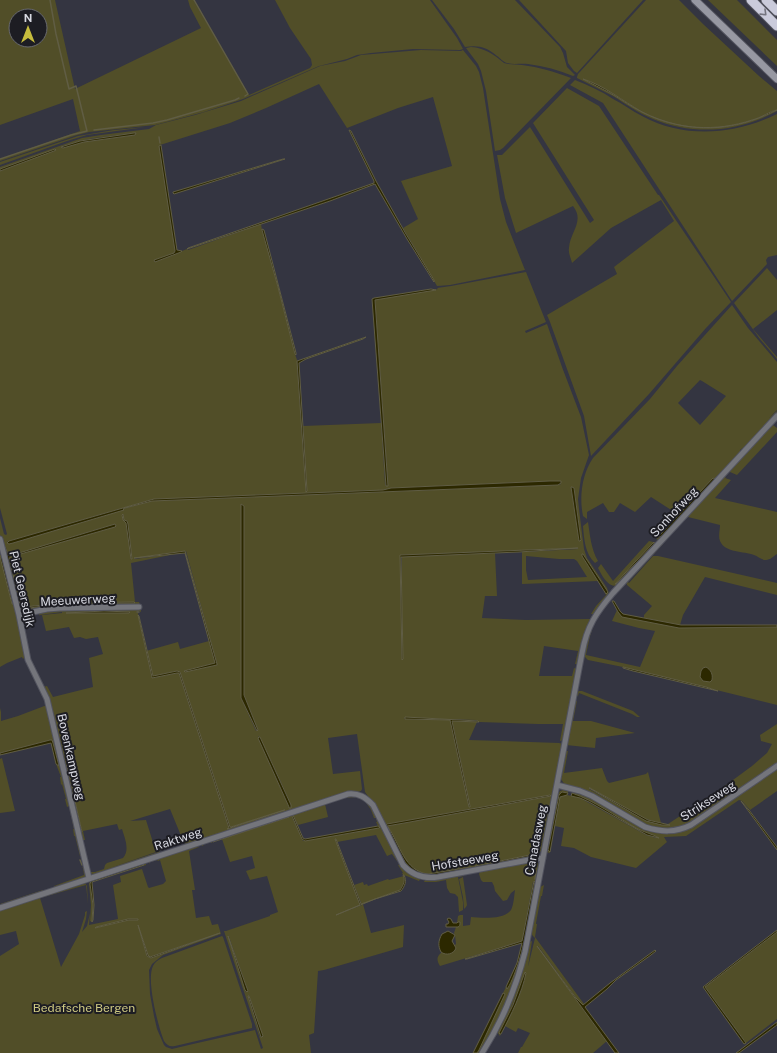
<svg xmlns="http://www.w3.org/2000/svg" width="777" height="1053" viewBox="0 0 777 1053" font-family="'Public Sans',sans-serif">
	<style>
		.green { fill: #514e28; fill-rule: evenodd }
		.water { fill: #2c2800; stroke: #605d44 }
		.lines { fill: none; stroke-linecap: round; stroke-linejoin: round }
		.stream { stroke: #605d44; stroke-width: 1.5 }
		.street-casing { stroke: #52535e; stroke-width: 7 }
		.secondary-casing { stroke: #52535e; stroke-width: 9 }
		.highway-casing { stroke: #52535e; stroke-width: 11 }
		.street { stroke: #74757b; stroke-width: 5 }
		.secondary { stroke: #9798a2; stroke-width: 7 }
		.highway { stroke: #cacbdb; stroke-width: 9 }
		.oneway { stroke: #74747f }
		.labels { text-anchor: middle; dominant-baseline: central; stroke-width: 4; stroke-linejoin: round; paint-order: stroke }
		.street-label { font-size: 12px; fill: #d9dae2; stroke: #1d1d23 }
		.park-label { font-size: 12px; fill: #cec982; stroke: #1d1d23 }
	</style>
	<rect width="100%" height="100%" fill="#343541"/>
	<path class="green" d="M0,0H55L75,89L201,28L190,7L188,0H194L195,3L249,95L310,68L312,65L311,59L290,28L275,0H430L457,38L463,49L460,50L413,49L371,53L357,55L347,59L319,66L243,99L204,112L155,125L89,132L77,135L0,161V159L80,131L73,99L0,125ZM16,16H40V40H16Z
		M432,0H515L560,47L563,53L567,67L575,75L573,76C559,70 544,66 528,64C521,63 514,65 507,63C503,62 500,58 497,56C486,47 479,45 465,47L454,29Z
		M519,0H643L577,73L574,71L568,63L566,51Z
		M646,0H679L703,24L759,76L777,91V111C739,132 694,136 653,119C638,113 626,104 613,96C601,90 589,84 577,78V77L578,74Z
		M708,0H737L777,40V66Z
		M471,47C485,48 493,54 504,63C510,65 516,64 522,65C539,67 555,72 571,78L503,148L500,150L495,151L486,91L481,71L478,64L466,48Z
		M421,50L461,51L463,50L476,66L479,72L483,88L500,199L506,222L519,255L525,270L450,285L437,286L403,228L418,219L401,181L452,166L433,97L398,108L347,128L319,84L266,108L230,123L160,145L175,251L174,253L154,261L155,262L181,252L182,251L187,249L188,250L261,224L262,230L278,287L295,354L297,360V363L306,491L307,492L303,426L381,423L385,484L386,486L388,485L375,299L432,290L438,289L437,288L451,286L526,272L546,322L525,331L526,333L547,324L562,367L581,417L589,455L581,478L578,499L579,509L584,549L587,558L607,588L609,594L594,614H591L596,606L606,595L604,589L606,593L608,592L583,554H582V556L598,581L522,584V552L578,549V548L400,555L402,659V557L495,553L497,596H485L482,618L526,620L591,619C584,634 581,648 578,664H575L578,651L544,646L539,676H572L574,668L577,669L563,740L560,741L563,724H538L479,722L476,720L404,718L405,719L450,720L469,807L470,806L452,720L477,722L469,740L559,743L563,744L543,848L538,855L531,858L433,876C420,876 410,872 402,861L375,806L365,792L357,734L328,738L333,774L360,771L362,789L361,791C356,793 350,792 344,793L187,844L184,843L170,809L130,821L146,820L156,852L110,868L158,852L160,851L159,854L95,875C88,874 88,866 86,860L90,872H95L104,869L105,865L107,863L123,858C130,850 125,839 122,829L119,830L117,824L83,831L85,840H82L50,703L43,687L47,686L53,697L93,687L89,658L103,654L98,637L86,639L80,637L74,638L69,627L46,631L42,615L62,613V612L40,615V616L38,612L61,609H137L141,610V612L139,611L136,612L138,613L140,624L152,677L153,678L177,673H179L229,828L227,829L285,810L231,827H230L180,672L177,671L153,676L146,651L178,642L180,649L209,641L215,663L184,671V672L217,665V664L186,551L134,558L135,559L180,553L131,563L135,602H139L140,606L58,607L45,608L26,612L21,610L18,607L0,535V518L4,534L6,535L7,534L0,508V171L54,151L56,149L0,169V167L82,138L101,135L149,129L156,125L195,115L241,101L320,66L345,61L361,55ZM134,133L136,134L135,135L84,142L63,148L61,147L62,146L80,141L94,138ZM549,481H559L561,482V484L558,485L152,501L126,508L123,509V510L13,543L9,544L7,542L9,541L154,499L383,490L391,488ZM571,487H572L574,488L581,540L580,541H579ZM241,504L244,506V695L258,730L257,731H256L241,698ZM123,514L124,520L127,521L128,524L132,559H131L126,523L123,520ZM115,524L116,526L115,527L9,557V561L6,547L9,556ZM526,556L559,559H574L577,561L587,577L528,580L526,570ZM11,566L20,604L24,607L63,603L134,602L135,603L57,604L23,609L19,604L10,568ZM104,611L130,612L129,613H66ZM259,736L280,780L291,805V808L289,807L258,738ZM66,766H67L82,832L81,831ZM550,795L551,796L410,822L387,826L386,825ZM388,827C399,844 404,871 428,874L470,867H471C452,871 424,882 408,866C404,861 401,855 399,850C395,842 391,835 388,827ZM537,853H538L532,856L476,867L475,866L525,856Z
		M575,80C588,85 601,91 613,99C623,104 632,111 642,116C684,139 735,135 777,114V255L768,257L766,260L767,264L733,300L732,301L603,103L570,85Z
		M567,88L599,106L658,195H659L731,302L706,328L649,394L591,456L584,416L550,322L547,315L617,274L614,267L674,221L661,200L611,228L572,263C571,258 568,253 569,248C570,232 585,221 573,206L516,233L505,198L497,155H502L530,127L590,223L594,220L533,123Z
		M146,127L87,135L67,141L0,165V162L78,136L114,130Z
		M767,268L777,280V310L753,329L777,357V359L760,339L734,303Z
		M732,305L748,328L777,362V410L769,418L777,411V413L745,447L743,448L740,450L741,453L659,540L656,539L659,536L660,537L662,536L715,479L713,478L711,480L679,515L651,497L635,512L620,503L614,512H609L603,503L587,512V519L583,516C579,497 582,474 593,458L650,399L677,366ZM700,380L702,381L726,396L700,425L678,403Z
		M774,422L775,423L773,425L777,428V432L737,475L730,472V470Z
		M724,476L726,477L725,478L731,480L715,498L777,512V554C774,556 770,560 766,560C761,560 758,556 754,555C744,551 725,553 720,541C718,536 720,530 720,525L688,517L687,516Z
		M588,522C590,535 591,549 598,561L595,563C585,554 584,539 583,526Z
		M649,541L653,542H654L656,543L617,586C607,587 602,575 598,568L601,564L613,581Z
		M662,543L663,544L628,582L629,583L653,556H658L777,583V595L705,577L683,615L680,625L644,618V615L652,606L627,585L626,582Z
		M0,555H2L15,606L25,657L23,659L22,657L7,663L0,667Z
		M617,610L620,614L679,628L777,627V705L623,667L588,660L583,655L585,646L591,628L592,630L590,636L586,655L640,667L655,631L639,628L612,621Z
		M579,691H582L633,711L640,717H637L632,714L579,693L578,696L575,694Z
		M577,701L573,721H591L635,733L596,738L595,748L566,745L574,702Z
		M47,705L82,856H80L75,836H74L73,829H74L69,806L67,807L65,799H66L62,784L61,785L60,777H61L56,764L58,765L52,740L0,753V708L1,712V721L18,716Z
		M777,724V764L685,826L668,829L650,827L565,785L561,779L565,751H568L564,773L602,768L607,781L609,783L646,774L648,772L661,823L652,821L644,818L590,788L589,789L646,821L662,825L670,824H668L718,791L752,766L767,753L772,744L761,741L760,735Z
		M2,758L15,811L0,813V759Z
		M777,768V791L750,810L742,801L739,800L686,836L664,837L667,842L636,868L591,857L574,848L561,846L564,828L555,826L560,797L567,795L580,798L646,835L656,838L655,836C630,829 610,809 586,799C582,797 577,795 572,793V791L568,790V793H561L559,795L548,850L550,851V853L546,852L557,796L560,791L566,789L587,796L638,825L675,832Z
		M348,795C353,795 358,795 363,798C375,805 391,846 398,860L397,861L392,854L387,856L376,835L337,842L335,839L360,905L336,915L362,905L354,885L363,882L364,885L367,884L368,886L388,879L389,880L404,876V883L400,891L375,899L363,904L371,933L404,925L403,947L324,970L318,971L314,1033L309,1035L311,1053H0V956L19,944L16,931L0,935V909L81,883H85L87,886L88,904L86,885L40,898L61,967L79,934L85,915V912L87,911L86,919L82,932L87,926L90,913L89,925L118,919L113,885L121,882L120,876L142,869L148,887L149,888L163,884L166,881L160,860L158,861L157,860L150,862L149,864V860L196,845L199,847L189,851L195,890H192L196,918L209,916L212,925L218,924L221,934L163,955L152,964L149,970L150,994L154,1016L157,1029L164,1045L166,1047L172,1049L193,1044L255,1030L261,1049L263,1048L233,959L224,931H226L270,916V915L278,912L267,876L250,880L246,871L255,868L252,856L230,862L222,839L289,817L213,841V842L211,843V842L204,844L203,846H202L203,842L339,798L340,799L325,804L328,817L298,825L293,815L292,817L303,841L364,831L380,827L379,826H378L376,822H377L376,818H374L371,810L365,801L357,797L344,798V796ZM138,925L148,955L150,957L220,933L151,958L147,956ZM228,936L229,937L248,991L246,992L245,990ZM248,996H249L262,1036V1037H260Z
		M533,861L538,863L539,868L521,963L501,1016L480,1053H477L505,994L503,993L506,987L507,988L521,952L535,881L533,882L522,941L440,966C437,961 436,957 441,953H442L455,946V945L456,944L455,935L454,933L456,927L459,926L458,922L457,923L458,916L460,915H463V926L470,925L471,917C481,918 504,920 511,910C514,904 514,896 515,890L511,893L507,900L503,901L495,891L494,886L492,882H483L481,880L479,874L480,871Z
		M146,863V865L91,881L90,884L93,905L92,922L90,921L91,905L89,884L90,880Z
		M400,864L408,873L420,879L419,881L404,875H403L402,873H403L398,865Z
		M82,867H84L86,875L84,878L55,888L54,886L84,875L83,868Z
		M463,874L464,876L458,877L463,902V910L459,912L458,897L455,894L450,893L447,888L446,880L436,882H424L425,880L435,879Z
		M463,877L467,905L466,907L464,909L463,897L459,879Z
		M544,885L542,896H541L536,923V924H537L535,937L584,1004L583,1005L576,998L538,946H537L607,1041L593,1053H518L521,1047H522L530,1033L518,1028L516,1032L505,1026C511,1014 526,985 525,973L500,1036L497,1032C512,1003 522,973 530,942L532,941L528,967L535,938L533,936L531,933L540,887Z
		M43,890L42,892L0,906V904Z
		M777,932V1019L746,1043L705,987Z
		M222,936L223,937L252,1024V1028L175,1046C169,1047 167,1045 164,1041C158,1026 146,980 153,966C155,962 158,960 162,958Z"/>
	<path class="water" d="M583,79C603,85 623,101 642,112C676,130 716,132 752,120C761,118 770,111 777,110C732,133 687,134 642,112C631,107 621,99 610,93C601,88 592,84 583,79Z
		M349,130L351,131L376,181L406,234L434,280V282L407,239L375,184L330,201L187,249L188,248L374,183V181Z
		M134,133H136L135,135L84,142L63,148L61,147L80,141Z
		M161,145L177,250L182,251L181,252L155,262L154,260L174,253L175,251L159,146Z
		M55,149L56,150L54,151L0,171V169Z
		M283,159H285L174,194L173,193V192Z
		M262,229L264,230L296,353V355L295,354L278,287L262,230Z
		M431,289L436,290L375,300L388,486H386L372,299L374,298Z
		M366,337L363,339L306,359L299,363L307,491L306,492L297,361Z
		M713,478L715,479L714,480L662,536L660,537L659,536Z
		M550,481H561V483L558,485L152,501L125,508L123,509L124,510L13,543L9,544L7,543L9,541L154,499L383,490L391,488Z
		M571,487H572L574,488L581,540L580,541H579Z
		M241,504L244,506V695L258,730L257,731L241,698Z
		M123,514L124,520L127,521L128,524L132,559H131L126,523L123,520L122,515Z
		M115,524L116,526L115,527L10,557L9,561H8L5,547L9,556Z
		M654,542V544L616,584H615L635,562Z
		M578,548L519,552L402,557H401L403,659L402,660L400,555Z
		M185,551L217,664V665L185,672L184,671L215,663L185,553L134,558Z
		M582,554H583L608,592L606,594L582,556Z
		M0,557H2L13,604H12Z
		M11,566L20,604L24,607L63,603L134,602L135,603L57,604L23,609L19,604L10,568Z
		M612,601H614L620,611L623,614L681,625H777V627L679,628L622,617L618,612Z
		M104,611L130,612L129,613H66Z
		M138,615L139,616L153,676L177,671L180,672L230,827H231L284,810H285L227,829L229,828L179,673H177L152,678V677Z
		M623,667L706,687L718,691L633,671L623,668Z
		M706,667C711,670 713,674 712,680L710,682L703,681L700,677L701,671L703,668Z
		M405,717L478,721L479,722L452,721L470,806V807H469L450,720L405,719Z
		M259,737H260L291,805V808H289V807L258,738Z
		M50,740H52L53,743L59,766L56,764L51,743L0,755V753Z
		M66,766H67L82,832H81Z
		M589,788H590L648,820L670,825H662L646,821Z
		M562,792L568,793L567,795L560,797L550,852L548,850L559,795Z
		M572,793C595,801 615,816 636,828C643,832 653,834 659,838L647,835L589,802L580,798L571,796Z
		M550,795L551,796L410,822L387,826L386,825L387,824Z
		M741,801L749,810L777,847V850Z
		M293,815L303,838L305,839L378,826L380,827L379,828L305,841L302,839L292,816Z
		M287,817H289L213,842V841Z
		M388,827C400,844 404,871 428,874L471,867V868C459,870 437,876 425,875C418,874 412,870 408,866C401,858 392,837 388,827Z
		M335,839H336L361,904L375,899L400,890C403,886 406,880 403,875H404C407,881 405,886 401,891L375,899L336,915L360,905Z
		M537,853H538L532,856L476,867L475,866L525,856Z
		M143,864L144,865L92,882L94,905L93,920L92,922L93,905L90,884L91,881Z
		M534,881L535,882C529,913 526,946 514,975C512,980 510,985 507,989L506,987L517,963L522,943L467,959H465L522,941Z
		M449,918L451,919L453,923H457L458,922H460C460,925 460,926 458,927H446V924H448L449,922L447,919Z
		M128,919H138V920H129L95,928L96,927Z
		M138,925L148,955L150,957L220,933L151,958L147,956Z
		M777,930V932L705,987L746,1043L744,1044L703,987Z
		M448,931L455,935L452,941L456,948C454,954 446,956 441,952C438,946 438,941 442,934Z
		M228,936L248,991L247,992L245,990Z
		M537,946L576,998L583,1005L610,983L655,950L656,951L651,955L616,980L607,989L585,1007L619,1053H615Z
		M525,972L526,973C522,993 511,1015 501,1034H500L499,1033L513,1005Z
		M503,993L505,994L479,1050L477,1053H473Z
		M248,996H249L263,1036L262,1037H261Z
		M777,1022V1025L739,1053H736Z"/>
	<g class="lines">
		<path class="stream" d="M194,0L248,94L245,96
			M94,130L153,123L167,120L235,100L239,98
			M159,137L160,143
			M0,159L71,135L87,131L76,86L69,89L56,34L50,0
			M137,612H139
			M80,860L82,865
			M535,879L536,871"/>
		<g class="street-casing">
			<path id="street" d="M0,539L19,615L28,660L47,699L89,878
				M19,615L47,609L60,608L139,607
				M557,785L580,791L592,796L645,827C661,832 675,833 691,825L777,766
				M0,908L348,794C359,793 365,797 373,805L403,865C413,876 424,879 438,877L534,859L543,858
				M482,1053C502,1022 516,988 525,952L582,653C587,626 596,613 613,593L777,416"/>
		</g>
		<g class="secondary-casing">
			<path id="secondary" d="M695,0L777,79"/>
		</g>
		<g class="highway-casing">
			<path id="highway" d="M751,0L777,26
				M766,0L777,11"/>
		</g>
		<use href="#street" class="street"/>
		<use href="#secondary" class="secondary"/>
		<use href="#highway" class="highway"/>
	</g>
	<defs><path id="oneway-chevron" d="M-2-3.5L2.5 0L-2 3.5" fill="none" stroke-width="1.6" stroke-linecap="round" stroke-linejoin="round"/></defs>
	<use class="oneway" href="#oneway-chevron" transform="translate(764 13) rotate(44)"/>
	<g class="labels">
		<g class="street-label">
			<text transform="translate(674 512) rotate(-47)">Sonhofweg</text>
			<text transform="translate(22 589) rotate(77)">Piet Geersdijk</text>
			<text transform="translate(78 600) rotate(-3)">Meeuwerweg</text>
			<text transform="translate(71 757) rotate(77)">Bovenkampweg</text>
			<text transform="translate(708 801) rotate(-33)">Strikseweg</text>
			<text transform="translate(178 839) rotate(-18)">Raktweg</text>
			<text transform="translate(536 840) rotate(-79)">Canadasweg</text>
			<text transform="translate(465 861) rotate(-10)">Hofsteeweg</text>
		</g>
		<g class="park-label">
			<text x="84" y="1008">Bedafsche Bergen</text>
		</g>
	</g>
	<g transform="translate(28 28)"><circle r="19" fill="#1d1d23" stroke="#68696f"/>
	<path d="M0-3L7 15L0 10L-7 15Z" fill="#c6bc3d"/>
	<text y="-6" font-size="11" font-weight="bold" text-anchor="middle" fill="#d9dae2">N</text>
	</g>
</svg>
